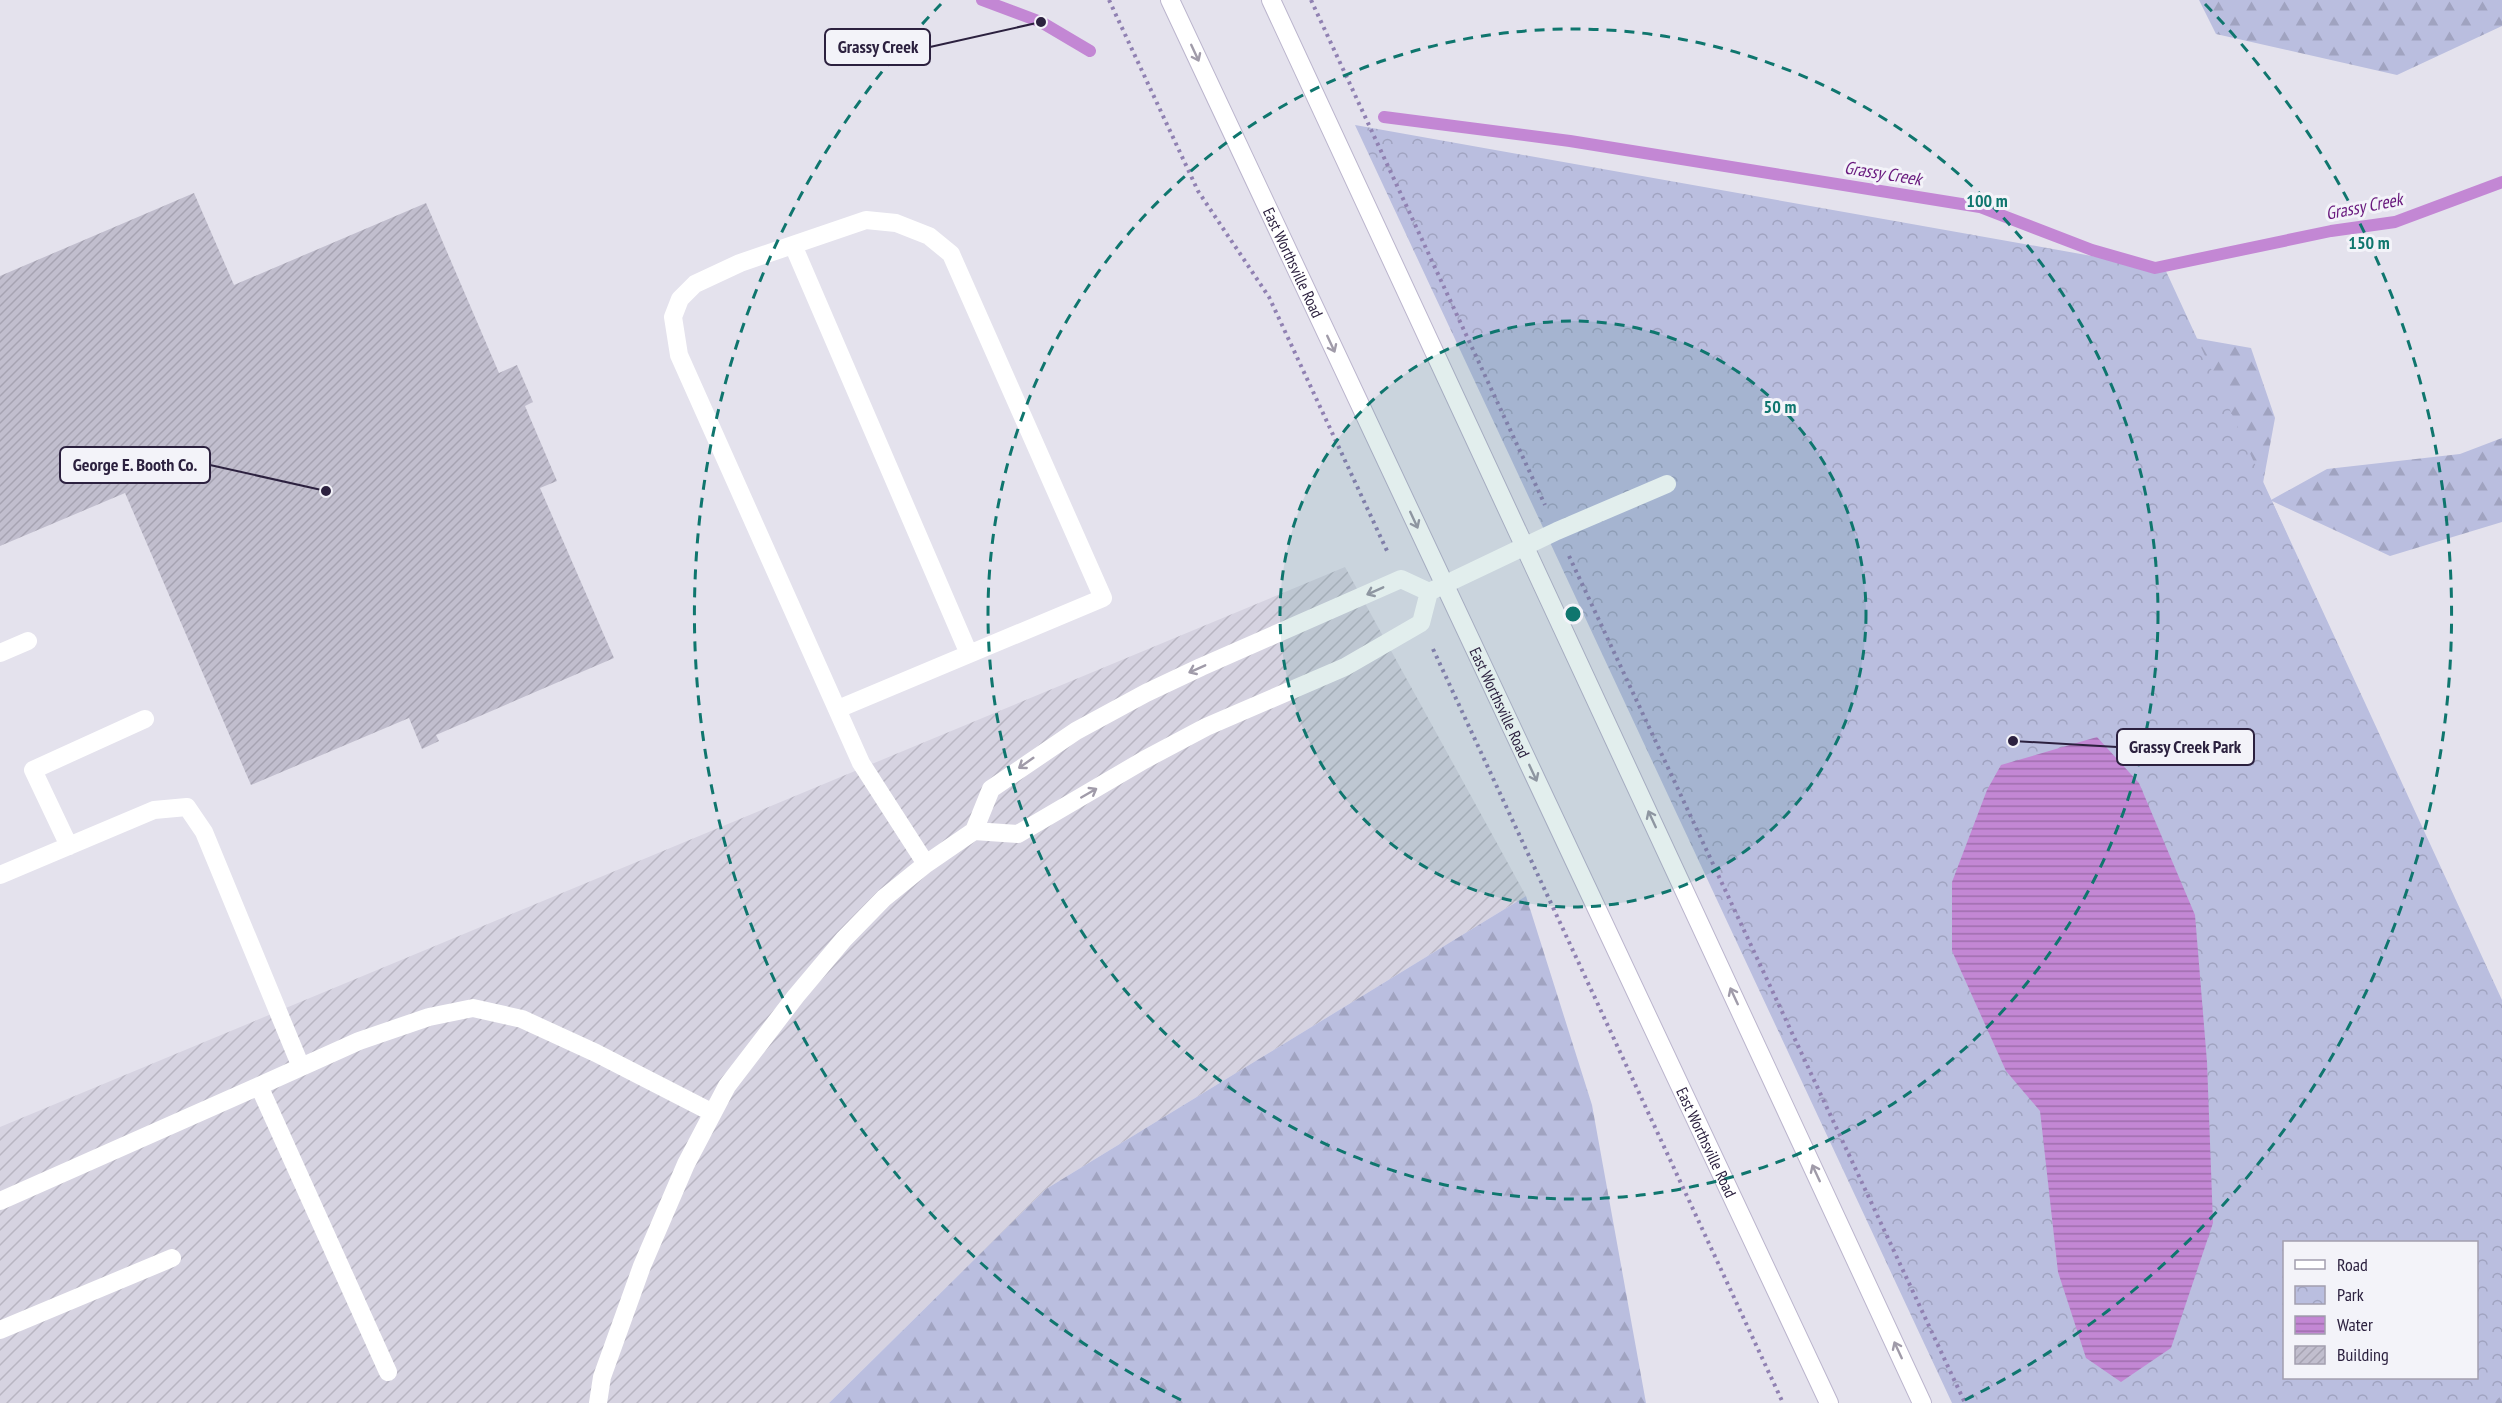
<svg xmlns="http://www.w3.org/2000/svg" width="2502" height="1403" viewBox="0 0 2502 1403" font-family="'PT Sans Narrow',sans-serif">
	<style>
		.industrial { fill: url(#industrial-furrows) }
		.forest { fill: url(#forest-firs) }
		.park { fill: url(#park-crowns); fill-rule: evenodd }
		.water { fill: url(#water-rules) }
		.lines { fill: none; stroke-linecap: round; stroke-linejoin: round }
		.stream { stroke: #c387d4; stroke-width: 12 }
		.building { fill: url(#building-hatch) }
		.secondary-casing { stroke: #bbb5cd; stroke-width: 20 }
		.path { stroke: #9081b2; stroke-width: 4; stroke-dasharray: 3 4.5; stroke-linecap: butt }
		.lane { stroke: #fff; stroke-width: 18 }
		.secondary { stroke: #fff; stroke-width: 18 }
		.oneway { stroke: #a09ba9 }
		.ring { fill: none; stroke: #0f766e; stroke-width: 3; stroke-dasharray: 10 8 }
		.labels { text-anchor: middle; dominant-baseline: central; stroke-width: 6; stroke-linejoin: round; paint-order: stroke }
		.street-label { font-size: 16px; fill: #2c213f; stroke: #f3f3f9 }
		.water-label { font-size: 18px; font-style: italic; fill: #68187d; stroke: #f3f3f9 }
		.centre { fill: #0f766e; stroke: #f3f3f9; stroke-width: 3 }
		.ring-label { font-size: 18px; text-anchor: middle; font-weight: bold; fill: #0f766e; stroke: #f3f3f9; stroke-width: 6; stroke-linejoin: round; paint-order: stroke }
		.leader { fill: none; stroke: #2c213f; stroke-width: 2 }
		.callout-dot { fill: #2c213f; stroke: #f3f3f9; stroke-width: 2 }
		.callout { fill: #f3f3f9; stroke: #2c213f; stroke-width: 2 }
		.callout-label { font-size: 18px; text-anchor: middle; font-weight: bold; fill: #2c213f }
	</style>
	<defs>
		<pattern id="industrial-furrows" width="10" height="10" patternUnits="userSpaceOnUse" patternTransform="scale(1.5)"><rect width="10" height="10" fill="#d6d3e1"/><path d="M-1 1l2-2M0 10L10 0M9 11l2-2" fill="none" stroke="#b8b5c2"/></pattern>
		<pattern id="forest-firs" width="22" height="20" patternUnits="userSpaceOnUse" patternTransform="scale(1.5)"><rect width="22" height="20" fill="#babedf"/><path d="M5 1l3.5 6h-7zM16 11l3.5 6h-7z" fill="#a0a3c0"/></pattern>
		<pattern id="park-crowns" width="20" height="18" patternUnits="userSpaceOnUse" patternTransform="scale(1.5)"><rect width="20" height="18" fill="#babedf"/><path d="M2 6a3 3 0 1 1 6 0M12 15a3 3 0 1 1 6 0" fill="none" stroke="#a0a3c0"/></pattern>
		<pattern id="water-rules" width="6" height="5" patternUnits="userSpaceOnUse" patternTransform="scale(1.5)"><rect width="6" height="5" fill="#c387d4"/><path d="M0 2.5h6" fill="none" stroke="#9f6ead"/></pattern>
		<pattern id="building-hatch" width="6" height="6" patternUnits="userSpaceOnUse" patternTransform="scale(1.5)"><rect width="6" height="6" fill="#c1bece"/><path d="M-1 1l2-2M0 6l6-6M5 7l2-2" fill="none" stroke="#a6a3b2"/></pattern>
	</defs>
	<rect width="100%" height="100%" fill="#e4e2ed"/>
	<path class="industrial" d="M1345,567L1526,896L1046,1189L829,1403H0V1127Z"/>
	<path class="forest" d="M2199,0H2502V26L2397,75L2216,34Z
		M2194,338L2251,348L2275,418L2263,483L2271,500L2327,469L2460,454L2502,438V522L2390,556L2272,501L2502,1023V1403H2326L2476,1378V1242Z
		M1526,896L1592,1105L1646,1403H829L1046,1189Z"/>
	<path class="park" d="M1355,125L2165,269L2502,1000V1395L2493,1403H1952ZM2284,1242H2476V1378H2284Z"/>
	<path class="water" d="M2097,737L2139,783L2195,915L2207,1062L2213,1223L2171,1348L2121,1382L2086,1358L2058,1272L2040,1111L2006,1071L1952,951V882L1987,790L2001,765Z"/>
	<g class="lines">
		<path class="stream" d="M982,0L1041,22L1090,51
			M1384,117L1570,141L1980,207L2092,250L2155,268L2331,231L2395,222L2502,182"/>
	</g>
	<path class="building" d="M194,193L234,285L426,203L499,373L517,365L533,402L525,406L557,481L540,488L614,658L436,735L439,741L422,749L409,718L251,785L125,493L0,546V276Z"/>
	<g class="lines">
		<g class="secondary-casing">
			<g id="secondary">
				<path id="s1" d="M1170,0L1829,1403"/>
				<path d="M1271,0L1922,1403"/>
			</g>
		</g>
		<path class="path" d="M1109,0L1198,191L1269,297L1388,553
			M1311,0L1545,505
			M1569,556L1965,1403
			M1433,649L1783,1403"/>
		<path class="lane" d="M793,245L969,654
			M1429,592L1421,623L1345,667L1206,727L1144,760L1018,834L974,831L991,789L1076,731L1146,693L1201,667L1401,579L1429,592L1557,531L1667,484
			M0,653L28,641
			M838,709L1103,598L951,254L929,236L896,223L866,220L740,263L695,284L680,299L673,317L679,355L861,763L926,864
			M69,846L33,770L145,719
			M0,875L154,810L187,807L204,832L301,1067
			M259,1086L359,1041L429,1017L473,1008L522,1019L596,1053L713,1113
			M0,1201L259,1086L388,1372
			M0,1330L172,1258
			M598,1403L602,1377L642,1266L686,1164L727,1086L796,996L844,939L884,898L926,864L974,831"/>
		<use href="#secondary" class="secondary"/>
	</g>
	<defs><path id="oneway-shaft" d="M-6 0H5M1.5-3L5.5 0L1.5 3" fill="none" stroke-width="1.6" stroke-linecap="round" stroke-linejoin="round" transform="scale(1.5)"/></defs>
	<g class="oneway">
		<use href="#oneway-shaft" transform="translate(1195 53) rotate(65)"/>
		<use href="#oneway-shaft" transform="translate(1331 344) rotate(65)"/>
		<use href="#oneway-shaft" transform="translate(1414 520) rotate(65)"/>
		<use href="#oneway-shaft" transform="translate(1375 591) rotate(156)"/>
		<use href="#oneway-shaft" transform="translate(1197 669) rotate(156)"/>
		<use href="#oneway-shaft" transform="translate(1026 763) rotate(145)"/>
		<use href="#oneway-shaft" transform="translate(1533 773) rotate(65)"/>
		<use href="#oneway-shaft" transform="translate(1089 793) rotate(-30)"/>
		<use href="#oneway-shaft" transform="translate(1652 819) rotate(-115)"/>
		<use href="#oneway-shaft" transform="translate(1734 996) rotate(-115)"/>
		<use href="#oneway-shaft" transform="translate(1816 1173) rotate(-115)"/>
		<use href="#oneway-shaft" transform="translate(1898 1350) rotate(-115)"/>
	</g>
	<circle cx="1573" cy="614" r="293" fill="#0f766e" fill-opacity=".12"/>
	<g class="ring">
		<circle cx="1573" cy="614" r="293"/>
		<circle cx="1573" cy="614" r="585"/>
		<path d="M1181 1400A878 878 0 0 1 941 4M2205 4A878 878 0 0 1 1965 1400"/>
	</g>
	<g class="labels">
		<g class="street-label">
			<text stroke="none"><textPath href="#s1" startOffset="290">East Worthsville Road</textPath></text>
			<text stroke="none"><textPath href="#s1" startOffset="776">East Worthsville Road</textPath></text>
			<text stroke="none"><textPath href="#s1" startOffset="1262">East Worthsville Road</textPath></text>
		</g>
		<g class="water-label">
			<text transform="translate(1883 173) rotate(9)">Grassy Creek</text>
			<text transform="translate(2364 206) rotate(-11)">Grassy Creek</text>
		</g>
	</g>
	<circle cx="1573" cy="614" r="9" class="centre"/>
	<g class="ring-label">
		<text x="1987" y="207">100 m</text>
		<text x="2369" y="249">150 m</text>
		<text x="1780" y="413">50 m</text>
	</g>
	<path class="leader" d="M1041 22L930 47M326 491L210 465M2013 741L2117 747"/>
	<g class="callout-dot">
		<circle cx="1041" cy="22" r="6"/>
		<circle cx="326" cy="491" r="6"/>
		<circle cx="2013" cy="741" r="6"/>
	</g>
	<g class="callout">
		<rect x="825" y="29" width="105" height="36" rx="6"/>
		<rect x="60" y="447" width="150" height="36" rx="6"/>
		<rect x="2117" y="729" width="137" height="36" rx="6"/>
	</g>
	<g class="callout-label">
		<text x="878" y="53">Grassy Creek</text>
		<text x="135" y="471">George E. Booth Co.</text>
		<text x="2185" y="753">Grassy Creek Park</text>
	</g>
	<rect x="2283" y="1241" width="195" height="138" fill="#f3f3f9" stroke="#a39faf" stroke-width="1.5"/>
	<rect x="2295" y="1260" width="30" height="9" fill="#ffffff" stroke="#a39faf" stroke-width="1.5"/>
	<text x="2337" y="1271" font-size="18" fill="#2c213f">Road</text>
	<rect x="2295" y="1286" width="30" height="18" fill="url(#park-crowns)" stroke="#a39faf" stroke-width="1.5"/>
	<text x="2337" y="1301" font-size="18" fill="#2c213f">Park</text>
	<rect x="2295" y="1316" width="30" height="18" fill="url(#water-rules)" stroke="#a39faf" stroke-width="1.5"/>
	<text x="2337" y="1331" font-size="18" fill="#2c213f">Water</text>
	<rect x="2295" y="1346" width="30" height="18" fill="url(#building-hatch)" stroke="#a39faf" stroke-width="1.5"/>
	<text x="2337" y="1361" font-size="18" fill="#2c213f">Building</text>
</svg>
